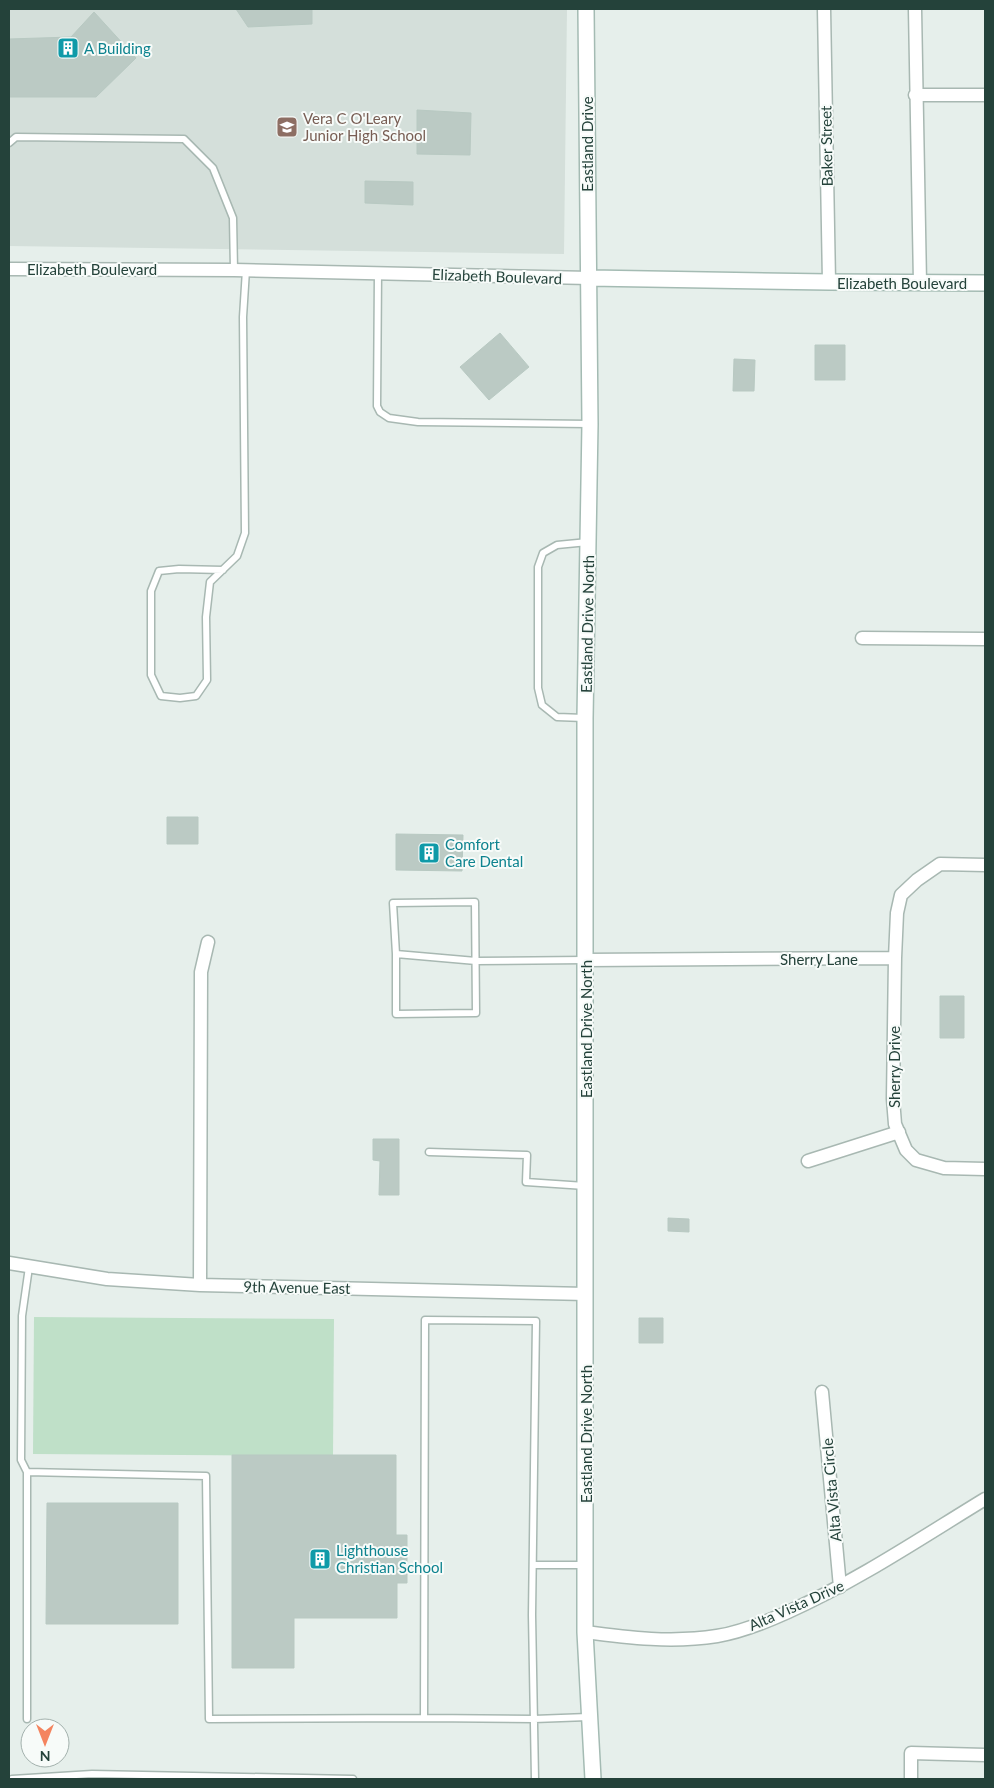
<svg xmlns="http://www.w3.org/2000/svg" width="994" height="1788" viewBox="0 0 994 1788" font-family="Lato,sans-serif">
	<style>
		.built { fill: #d4dfda }
		.green { fill: #bfe0c8 }
		.building { fill: #bbcac4; stroke: #b8c9c2 }
		.lines { fill: none; stroke-linecap: round; stroke-linejoin: round }
		.lane-casing { stroke: #a8b8b2; stroke-width: 9 }
		.street-casing { stroke: #a8b8b2; stroke-width: 15 }
		.secondary-casing { stroke: #a4bbb3; stroke-width: 18 }
		.lane { stroke: #fff; stroke-width: 6 }
		.street { stroke: #fff; stroke-width: 12 }
		.secondary { stroke: #fff; stroke-width: 15 }
		.labels { text-anchor: middle; dominant-baseline: central; stroke-width: 4; stroke-linejoin: round; paint-order: stroke }
		.culture-label { font-size: 15px; fill: #0d838f; stroke: #f7fbf9; text-anchor: start }
		.education-label { font-size: 15px; fill: #785e54; stroke: #f7fbf9; text-anchor: start }
		.street-label { font-size: 15px; fill: #24423a; stroke: #f7fbf9 }
	</style>
	<rect width="100%" height="100%" fill="#e6efeb"/>
	<path class="built" d="M9,9H567L564,254L9,246Z"/>
	<path class="green" d="M34,1317L334,1319L333,1456L33,1454Z"/>
	<path class="building" d="M236,9H312V24L248,27Z
		M94,12L136,58L96,97H9V39L71,37Z
		M417,110L471,113L470,155L417,154Z
		M365,181L413,182V205L365,203Z
		M500,333L529,367L489,400L460,367Z
		M815,345H845V380H815Z
		M734,359L755,360L754,391H733Z
		M167,817H198V844H167Z
		M396,834L463,835L462,871L396,870Z
		M940,996H964V1038H940Z
		M373,1139H399V1195H379L380,1161L373,1160Z
		M668,1218L689,1219V1232L668,1231Z
		M639,1318H663V1343H639Z
		M232,1455H396V1535H407V1583H397V1618H294V1668H232Z
		M47,1503H178V1624H46Z"/>
	<g class="lines">
		<g class="lane-casing">
			<path id="lane" d="M9,143L16,137L184,139L213,168L233,218L234,270
				M378,272L377,406L380,412L389,418L418,422L589,424
				M223,570L179,569L159,571L151,591V675L161,696L180,698L196,696L207,680L206,617L210,582L237,556L245,533L243,317L246,270
				M584,718L557,717L542,705L538,688V567L543,553L557,545L588,542
				M396,954V1014L476,1013L475,902L393,903L396,954L476,961L585,960
				M429,1152L527,1155L526,1182L585,1186
				M27,1472L21,1460L22,1316L29,1267
				M533,1565H584
				M27,1719V1472L206,1476L209,1719L424,1718
				M12,1779L92,1774L353,1779
				M535,1779C534,1724 533,1670 532,1615L536,1321L425,1320L424,1718L534,1719L588,1717"/>
		</g>
		<g class="street-casing">
			<path id="street" d="M824,9L829,282
				M915,9L920,283
				M915,95H985
				M9,269L234,270L590,278
				M862,638L985,639
				M985,865L940,864L917,880L901,895L897,913L895,958L893,1099L895,1124L906,1150L916,1160L944,1168L985,1169
				M585,960L895,958
				M808,1161L899,1132
				M9,1263L107,1279L200,1285L586,1294
				M200,1285L201,972L208,942
				M822,1392L840,1587
				M585,1632C629,1638 673,1643 717,1636C742,1632 766,1622 788,1612C857,1581 921,1538 985,1499
				M911,1779V1753L985,1755"/>
		</g>
		<g class="secondary-casing">
			<path id="secondary" d="M586,9L590,424L585,718V1632L593,1779
				M590,278L829,282L985,283"/>
		</g>
		<use href="#lane" class="lane"/>
		<use href="#street" class="street"/>
		<use href="#secondary" class="secondary"/>
	</g>
	<defs>
		<g id="building-square" transform="scale(1.125)"><rect x="-9" y="-9" width="18" height="18" rx="4" fill="#0f9aa8" stroke="#f7fbf9"/><path d="M-4-6H4V6H1V3H-1V6H-4ZM-2.5-4.3h1.7v1.8h-1.7ZM.8-4.3h1.7v1.8H.8ZM-2.5-1h1.7V.8h-1.7ZM.8-1h1.7V.8H.8Z" fill="#fff"/></g>
		<g id="school-square" transform="scale(1.125)"><rect x="-9" y="-9" width="18" height="18" rx="4" fill="#8d6e63" stroke="#f7fbf9"/><path d="M0-5L7-2L0 1L-7-2ZM-4 1L0 2.5L4 1V4Q0 6-4 4Z" fill="#fff"/></g>
	</defs>
	<g fill-rule="evenodd">
		<use href="#building-square" x="68" y="48"/>
		<use href="#school-square" x="287" y="127"/>
		<use href="#building-square" x="429" y="853"/>
		<use href="#building-square" x="320" y="1559"/>
	</g>
	<g class="labels">
		<g class="culture-label">
			<text x="84" y="48">A Building</text>
			<text x="445" y="844">Comfort<tspan x="445" dy="17">Care Dental</tspan></text>
			<text x="336" y="1550">Lighthouse<tspan x="336" dy="17">Christian School</tspan></text>
		</g>
		<g class="education-label">
			<text x="303" y="118">Vera C O'Leary<tspan x="303" dy="17">Junior High School</tspan></text>
		</g>
		<g class="street-label">
			<text transform="translate(587 144) rotate(-90)">Eastland Drive</text>
			<text transform="translate(826 146) rotate(-91)">Baker Street</text>
			<text x="92" y="269">Elizabeth Boulevard</text>
			<text transform="translate(497 276) rotate(2)">Elizabeth Boulevard</text>
			<text x="902" y="283">Elizabeth Boulevard</text>
			<text transform="translate(587 624) rotate(-89)">Eastland Drive North</text>
			<text x="819" y="959">Sherry Lane</text>
			<text transform="translate(586 1029) rotate(-90)">Eastland Drive North</text>
			<text transform="translate(894 1067) rotate(-90)">Sherry Drive</text>
			<text transform="translate(297 1287) rotate(1)">9th Avenue East</text>
			<text transform="translate(586 1434) rotate(-90)">Eastland Drive North</text>
			<text transform="translate(831 1490) rotate(-95)">Alta Vista Circle</text>
			<text transform="translate(796 1605) rotate(-24)">Alta Vista Drive</text>
		</g>
	</g>
	<rect width="994" height="1788" fill="none" stroke="#24423a" stroke-width="20"/>
	<g transform="translate(45 1743) rotate(180)"><circle r="24" fill="#f7fbf9" stroke="#a3b1ad"/>
	<path d="M0-4L9 19L0 12L-9 19Z" fill="#f4845f"/>
	<text y="-8" font-size="14" font-weight="bold" text-anchor="middle" fill="#24423a">N</text>
	</g>
</svg>
